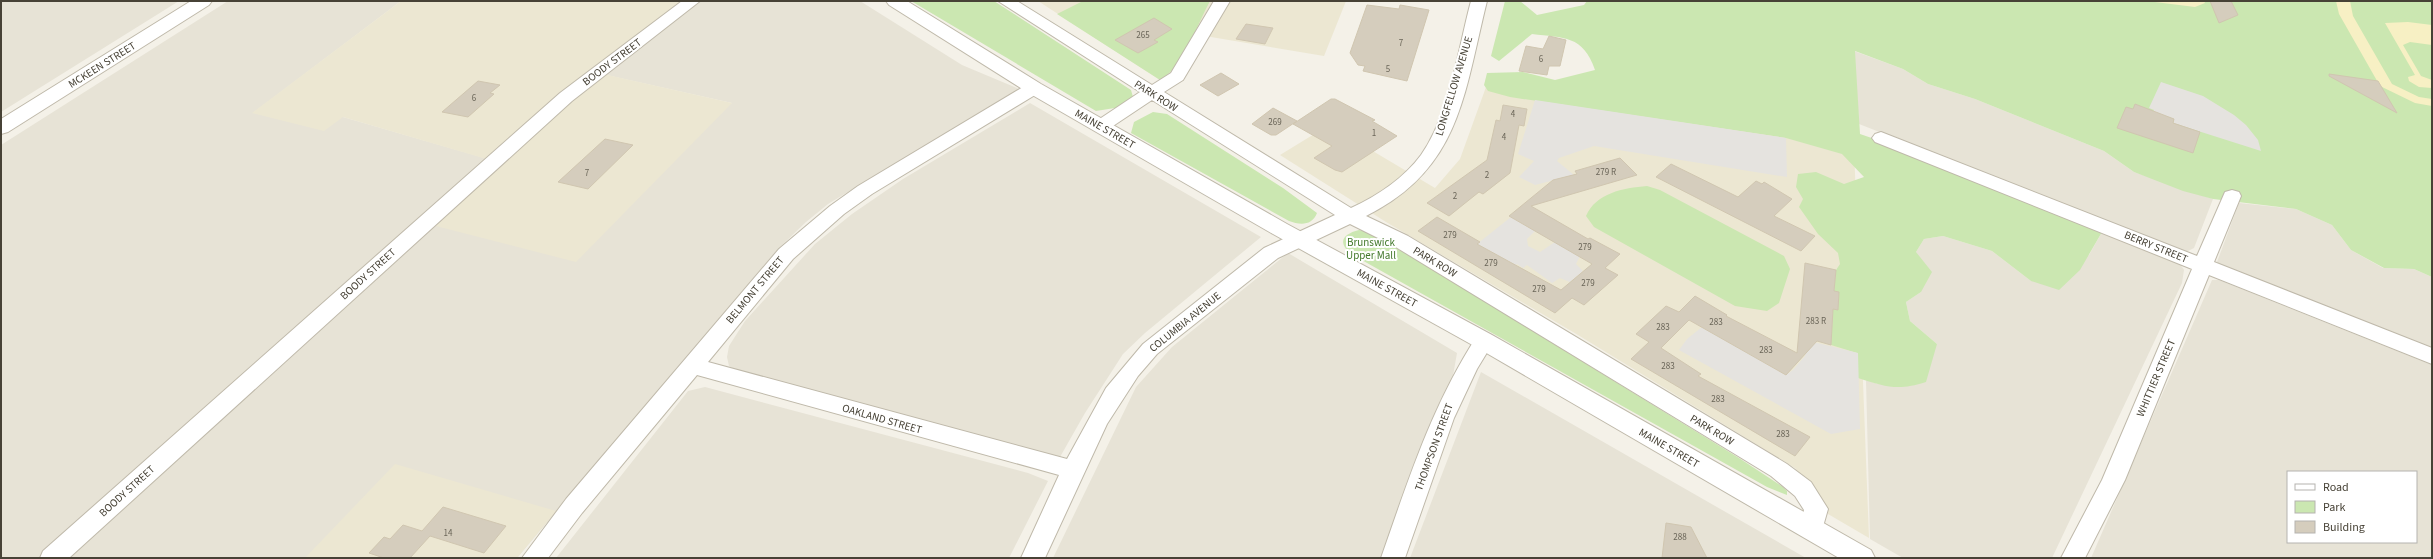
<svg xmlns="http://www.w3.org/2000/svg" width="2433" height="559" viewBox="0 0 2433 559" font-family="'Source Sans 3',sans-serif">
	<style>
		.residential { fill: #e7e3d6; fill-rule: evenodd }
		.education { fill: #ece7d2 }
		.green { fill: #cbe7b1 }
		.sand { fill: #f7f0c4 }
		.parking { fill: #e5e3df }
		.building { fill: #d5cdbd; stroke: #d0c6b0 }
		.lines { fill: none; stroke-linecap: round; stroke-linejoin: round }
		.minor-casing { stroke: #bfb9aa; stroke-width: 2 }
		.tertiary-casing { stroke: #bfb9aa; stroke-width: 2 }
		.minor { fill: #fff; fill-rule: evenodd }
		.tertiary { fill: #fff; fill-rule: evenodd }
		.labels { text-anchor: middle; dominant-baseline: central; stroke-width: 4; stroke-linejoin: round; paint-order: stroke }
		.number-label { font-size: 9px; fill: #6a6558 }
		.street-label { font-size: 11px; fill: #474236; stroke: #fff }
		.park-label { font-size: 11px; fill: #42782a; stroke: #fff }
	</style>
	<rect width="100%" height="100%" fill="#f4f1e8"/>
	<path class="residential" d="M1,1H179L1,112Z
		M228,1H401L253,113L343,117L488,159L39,558H1V145Z
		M701,1H860L962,65L1019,89L828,204L806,222L778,249L517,558H70L432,225L732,103L602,74Z
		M1854,51L1903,69L1928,84L1975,99L2104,151L2134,172L2213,199L2194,248L2186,252L1859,124Z
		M1030,103L1261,237L1145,333L1123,354L1085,413L1060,457L736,371L729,366L727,357L729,346L745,321L815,244L852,214L903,179Z
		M2239,203L2296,209L2332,225L2351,250L2383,268L2414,269L2432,277V350L2225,268L2217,262Z
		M2102,232L2180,264L2184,270L2182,283L2052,558H1903L1870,539L1866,380L1878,384L1937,344L1910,321L1906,302L1921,292L1916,252L1924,239L1943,236L1992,251L2031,281L2089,255Z
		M1288,253L1457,353L1451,387L1385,558H1053L1136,387L1172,347Z
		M2212,280H2219L2432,365V558H2091ZM2288,472H2416V542H2288Z
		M1481,372L1806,558H1410Z
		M705,387L1028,473L1048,481L1009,558H556L688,391Z"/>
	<path class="education" d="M401,1H683L590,71L732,103L576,262L432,225L500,163L343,117L324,131L252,113Z
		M1038,1H1346L1324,56L1193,34L1171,73L1160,80Z
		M1486,87L1854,148L1869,538L1828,514L1795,468L1578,335L1386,222L1280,155L1329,125L1435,188L1460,159Z
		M395,464L556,511L517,558H305Z"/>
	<path class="green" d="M911,1H994L1131,90L1133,97L1121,107L1096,111Z
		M1083,1H1210C1198,23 1182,69 1160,80L1057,14Z
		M1505,1H1520L1537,15L1584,5L1587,1H2432V277L2414,269L2384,268L2351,250L2332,225L2296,209L2213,199L2183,191L2134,172L2104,151L1975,99L1928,84L1903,69L1855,51L1860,134L1895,146L2102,232L2080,270L2059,290L2031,281L1992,251L1943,236L1924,239L1916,252L1932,272L1921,292L1906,302L1910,321L1937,344L1926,382C1898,391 1886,387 1858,378L1857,353L1831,345L1833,309L1838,310L1839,292L1834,291L1836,270L1840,264L1838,253L1818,234L1799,207L1803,199L1796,187L1798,174L1816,172L1844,184L1864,177L1842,154L1786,138L1510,97L1488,91L1484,85L1487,73L1523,72L1555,80L1595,70C1583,35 1564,38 1532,34L1499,61L1491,56Z
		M1153,112L1167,114L1283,188L1317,213C1312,226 1300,225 1289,221L1131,133L1134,122Z
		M1647,186L1660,190L1784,256L1790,269L1779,303L1767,311L1735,306L1594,227L1586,216C1596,193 1623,188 1647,186Z
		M1359,230L1374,233L1739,458L1783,487L1787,491V495L1767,487L1351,254C1337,242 1343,234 1359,230Z"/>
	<path class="sand" d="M2147,1H2204L2205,3L2195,7Z
		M2336,1H2350L2353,16L2392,84L2419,97L2432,99V106L2415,103L2380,86L2339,14Z
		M2408,22L2432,25V45L2410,42L2403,45L2421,76L2432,80V88L2419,87L2409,81L2408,77L2415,75L2385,23Z"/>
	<path class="parking" d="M2161,82L2203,96L2234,115L2246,125L2258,140L2261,151L2173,123L2174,119L2153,112L2154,110L2149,108Z
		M1535,100L1786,138L1787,177L1594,146L1559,158L1557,161L1574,175L1535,185L1519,177L1534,161L1518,154Z
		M1511,217L1535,231L1527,239L1528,246L1540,252L1555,242L1580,256L1576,264L1583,271L1570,282L1560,278L1552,283L1527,265L1523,268L1517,264L1514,266L1477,244Z
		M1702,327L1786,375L1793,370L1805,356L1809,341L1858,353L1860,429L1831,434L1679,350L1687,339Z"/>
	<path class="building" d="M2210,1H2231L2238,15L2219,23Z
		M1367,5L1399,9L1400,5L1429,10L1407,81L1363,71L1365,66L1358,65L1350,53Z
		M1154,18L1172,29L1154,40L1158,42L1138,53L1115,40Z
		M1246,24L1273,28L1265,44L1236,39Z
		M1549,36L1566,40L1560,66H1549L1547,75L1519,71L1526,46L1543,49Z
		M1221,73L1239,84L1218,96L1200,85Z
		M2329,74L2378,81L2397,113L2329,76Z
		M478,81L500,85L490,93L494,94L468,117L442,112Z
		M1331,99H1335L1375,120L1372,121L1397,136L1342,172L1335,170L1314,158L1332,146L1293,124Z
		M2135,104L2174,119L2173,123L2200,132L2193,153L2117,128L2126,107L2133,109Z
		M1503,105L1527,109L1524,126L1519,125L1510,173L1483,194L1479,192L1449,216L1427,203L1487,160L1496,120L1500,121Z
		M1273,108L1297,121L1276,135H1271L1252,124Z
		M605,139L633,145L588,189L558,182Z
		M1620,158L1637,175L1531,206L1588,239L1590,238L1620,254L1605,268L1618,275L1584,305L1572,298L1555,313L1418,231L1437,217L1480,242L1477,244L1561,290L1592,264L1509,216L1553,180L1577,174L1575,171Z
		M1671,164L1738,197L1756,181L1762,184L1764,182L1792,199L1774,216L1815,236L1801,251L1656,177Z
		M1805,263L1836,270L1834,291L1839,292L1838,310L1833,309L1831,345L1817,341L1786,375L1689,320L1661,348L1701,374L1698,376L1810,437L1795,456L1631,359L1649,342L1636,334L1666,306L1679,312L1695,296L1727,315L1726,316L1797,353Z
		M443,507L506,526L484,553L430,536L410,558H384L369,553L384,537L390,539L403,525L422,531Z
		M1666,523L1691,527L1707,558H1662Z"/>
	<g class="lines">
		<g class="minor-casing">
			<path id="minor" d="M682,1H700L572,101L69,558H40L43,551L560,93Z
				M998,1H1017L1152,85L1171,73L1214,1H1230L1183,80L1164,92L1351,208C1377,196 1404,178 1421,155C1450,114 1458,49 1471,1H1487C1464,93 1461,169 1366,216L1408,236L1787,464L1811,482L1828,509L1820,537L1812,540L1804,537L1800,530L1804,510L1795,496L1771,476L1394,246L1350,224L1278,258L1157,354L1138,376L1107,424L1045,558H1021L1059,475L697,375L582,513L548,558H522L566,499L779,249L830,206L858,186L1028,84H1040L1043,88L1040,92L872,194L844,214L793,259L708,362L1067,459L1106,388L1143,344L1264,248L1335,215L1152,100L1107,130H1095L1092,126L1095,122L1140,92Z
				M1881,132L2197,256L2225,192L2232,190L2239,192L2241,196L2214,262L2432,348V364L2209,275L2125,480L2085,558H2061L2102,480L2192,269L1875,142L1872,138L1875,134Z
				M1484,333L1491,336L1494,341L1477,369L1454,418L1405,558H1381C1408,481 1432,405 1477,336Z"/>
		</g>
		<g class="tertiary-casing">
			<path id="tertiary" d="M191,1H212L209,5L8,132L1,134V119Z
				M886,1H907L1041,84L1287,224L1492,335L1871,550L1875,558H1839L1476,347L1273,234L1027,92L889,5Z"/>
		</g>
		<use href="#minor" class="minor"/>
		<use href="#tertiary" class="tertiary"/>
	</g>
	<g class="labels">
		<g class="number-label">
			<text x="1143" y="35">265</text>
			<text x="1401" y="43">7</text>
			<text x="1541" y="59">6</text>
			<text x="1388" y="69">5</text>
			<text x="474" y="98">6</text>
			<text x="1513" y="114">4</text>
			<text x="1275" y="122">269</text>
			<text x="1374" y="133">1</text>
			<text x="1504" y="137">4</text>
			<text x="1606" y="172">279 R</text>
			<text x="587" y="173">7</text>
			<text x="1487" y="175">2</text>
			<text x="1455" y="196">2</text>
			<text x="1450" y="235">279</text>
			<text x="1585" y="247">279</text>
			<text x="1491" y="263">279</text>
			<text x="1588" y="283">279</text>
			<text x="1539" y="289">279</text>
			<text x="1816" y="321">283 R</text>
			<text x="1716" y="322">283</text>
			<text x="1663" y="327">283</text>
			<text x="1766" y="350">283</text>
			<text x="1668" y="366">283</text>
			<text x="1718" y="399">283</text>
			<text x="1783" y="434">283</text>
			<text x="448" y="533">14</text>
			<text x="1680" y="537">288</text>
		</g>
		<g class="street-label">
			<text transform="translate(612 62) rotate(-37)">BOODY STREET</text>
			<text transform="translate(102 65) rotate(-32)">MCKEEN STREET</text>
			<text transform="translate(1454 86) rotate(-73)">LONGFELLOW AVENUE</text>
			<text transform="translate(1156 96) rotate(32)">PARK ROW</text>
			<text transform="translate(1105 129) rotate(30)">MAINE STREET</text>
			<text transform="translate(2156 247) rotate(22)">BERRY STREET</text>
			<text transform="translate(1435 262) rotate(31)">PARK ROW</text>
			<text transform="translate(368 274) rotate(-42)">BOODY STREET</text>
			<text transform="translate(1387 288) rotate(29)">MAINE STREET</text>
			<text transform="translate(755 290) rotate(-50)">BELMONT STREET</text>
			<text transform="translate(1185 322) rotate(-39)">COLUMBIA AVENUE</text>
			<text transform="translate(2156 378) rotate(-67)">WHITTIER STREET</text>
			<text transform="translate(882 419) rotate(16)">OAKLAND STREET</text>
			<text transform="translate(1712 430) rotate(31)">PARK ROW</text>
			<text transform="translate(1434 447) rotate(-70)">THOMPSON STREET</text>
			<text transform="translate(1669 448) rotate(30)">MAINE STREET</text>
			<text transform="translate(127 491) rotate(-42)">BOODY STREET</text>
		</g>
		<g class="park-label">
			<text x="1371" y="242">Brunswick<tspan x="1371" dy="13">Upper Mall</tspan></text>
		</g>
	</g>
	<rect width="2433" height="559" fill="none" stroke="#474236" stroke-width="4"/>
	<rect x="2287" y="471" width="130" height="72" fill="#ffffff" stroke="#b5b3af"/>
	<rect x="2295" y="484" width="20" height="6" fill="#ffffff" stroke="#b5b3af"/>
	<text x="2323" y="491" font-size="12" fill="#474236">Road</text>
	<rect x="2295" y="501" width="20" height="12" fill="#cbe7b1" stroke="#b5b3af"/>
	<text x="2323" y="511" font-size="12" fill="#474236">Park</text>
	<rect x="2295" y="521" width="20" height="12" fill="#d5cdbd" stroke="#b5b3af"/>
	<text x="2323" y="531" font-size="12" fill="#474236">Building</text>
</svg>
